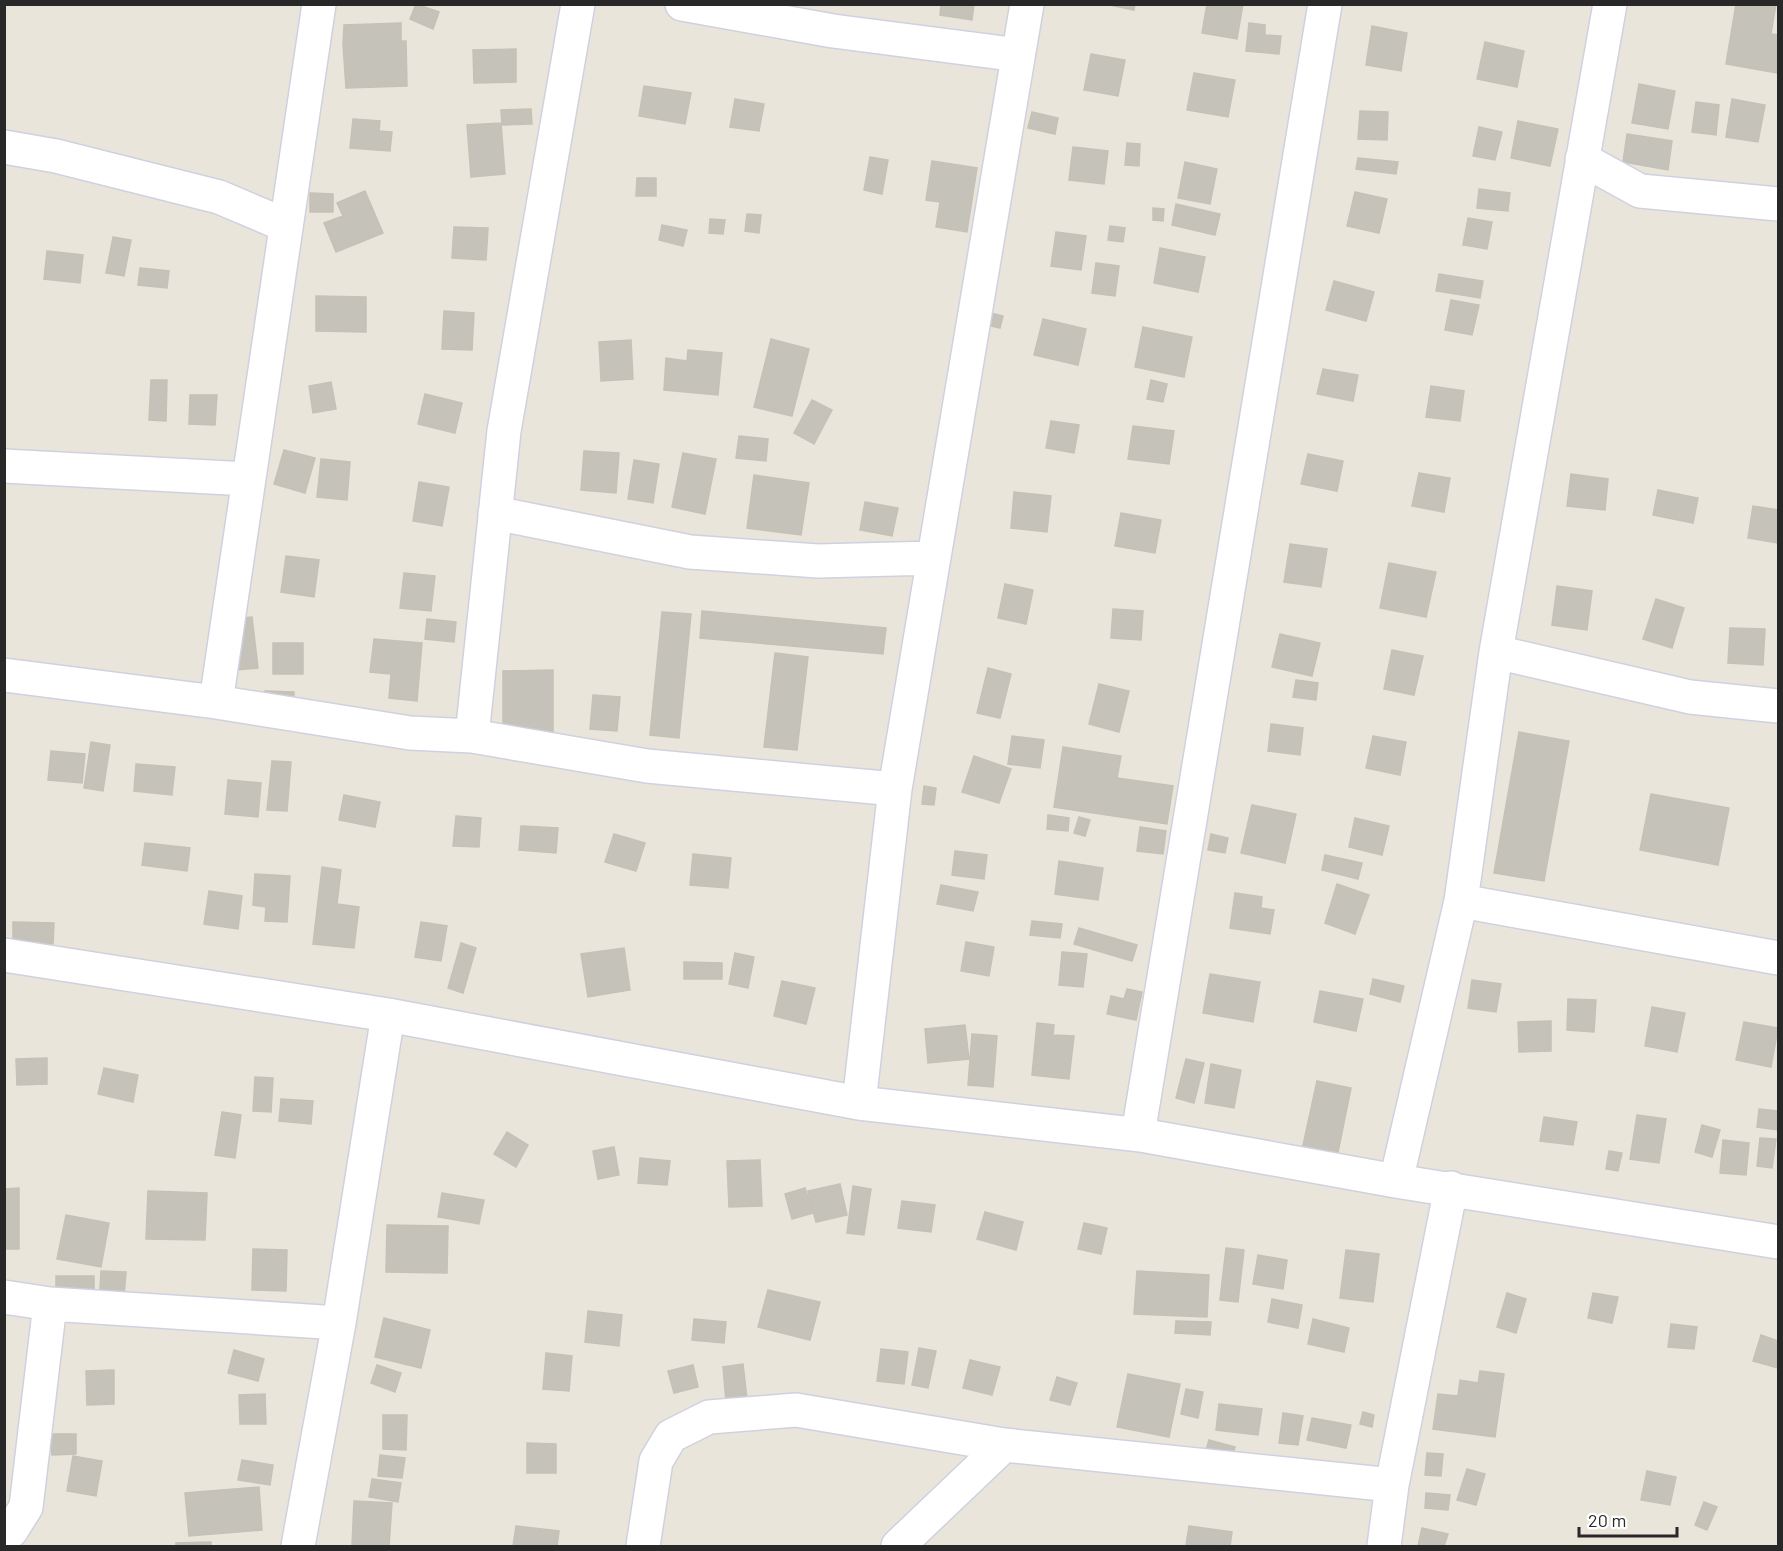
<svg xmlns="http://www.w3.org/2000/svg" width="1783" height="1551" viewBox="0 0 1783 1551" font-family="Barlow,sans-serif">
	<style>
		.building { fill: #c5c2ba; stroke: #c5c1b5; stroke-width: 1.5 }
		.lines { fill: none; stroke-linecap: round; stroke-linejoin: round }
		.minor-casing { stroke: #d0d1e0; stroke-width: 36 }
		.minor { stroke: #fff; stroke-width: 33 }
	</style>
	<rect width="100%" height="100%" fill="#eae5db"/>
	<path class="building" d="M416,4L439,12L433,29L410,19Z
		M941,4H974L972,20L940,15Z
		M1105,4H1135L1134,10Z
		M1207,4H1243L1237,39L1202,33Z
		M1736,4H1776L1771,34L1778,35V73L1726,64Z
		M401,23V41H406L407,86L346,88L343,44L344,25Z
		M1249,23L1265,25V35L1281,36L1279,54L1246,51Z
		M1372,26L1407,33L1401,71L1366,65Z
		M1485,42L1524,51L1517,87L1477,79Z
		M516,49V82L474,83L473,50Z
		M1091,54L1125,60L1118,96L1084,90Z
		M1194,73L1235,80L1228,117L1187,110Z
		M1639,84L1675,91L1668,129L1632,123Z
		M644,86L691,93L685,124L639,116Z
		M735,99L764,104L759,131L730,127Z
		M1732,99L1765,105L1758,142L1726,137Z
		M1696,102L1719,105L1716,135L1692,132Z
		M531,109L532,124L502,125L501,110Z
		M1360,111L1388,112L1387,140L1358,139Z
		M1032,112L1058,118L1055,134L1028,128Z
		M353,119L380,121L379,131L392,132L390,151L350,148Z
		M1518,121L1558,129L1550,166L1511,158Z
		M501,123L505,174L471,177L467,125Z
		M1479,127L1502,132L1495,160L1473,156Z
		M1627,134L1672,141L1668,170L1623,162Z
		M1127,143L1140,144L1139,166L1125,165Z
		M1073,147L1108,151L1104,184L1069,180Z
		M870,157L888,160L882,194L864,190Z
		M1358,158L1398,162L1396,174L1356,169Z
		M932,161L977,168L967,232L936,227L940,202L926,200Z
		M1185,162L1217,169L1210,204L1178,198Z
		M637,178H656V196H636Z
		M1479,189L1510,193L1508,211L1477,208Z
		M365,191L383,233L336,252L324,223L343,216L337,203Z
		M1355,192L1387,199L1379,233L1347,226Z
		M310,193L333,194V212H310Z
		M1176,204L1220,214L1215,235L1172,225Z
		M1153,208L1164,209L1163,221L1153,220Z
		M747,214L761,215L759,233L745,231Z
		M1468,218L1492,222L1487,249L1463,245Z
		M710,219L725,220L723,234L709,233Z
		M662,225L687,230L683,246L659,240Z
		M1110,226L1125,228L1123,242L1108,240Z
		M454,227L488,228L486,260L452,258Z
		M1056,232L1086,236L1081,270L1051,266Z
		M113,237L131,240L124,276L106,273Z
		M1160,248L1205,257L1198,292L1154,283Z
		M47,251L83,255L80,283L44,279Z
		M1096,263L1119,266L1115,296L1092,293Z
		M140,268L169,271L167,288L138,285Z
		M1439,274L1483,281L1480,298L1436,291Z
		M1334,281L1374,292L1366,321L1326,310Z
		M316,296L366,297V332L316,331Z
		M1451,300L1479,305L1472,335L1445,330Z
		M444,311L474,313L472,350L442,349Z
		M990,313L1003,316L1000,328L987,325Z
		M1043,319L1086,329L1078,365L1034,355Z
		M1143,327L1192,337L1184,377L1135,367Z
		M771,339L809,349L792,416L754,407Z
		M631,340L633,379L601,381L599,342Z
		M688,350L722,353L718,395L664,390L666,358L687,361Z
		M1323,369L1358,375L1353,401L1317,394Z
		M151,380H167L166,421L149,420Z
		M1151,380L1167,384L1163,402L1147,399Z
		M331,382L336,409L313,413L309,386Z
		M1431,386L1464,391L1460,421L1426,417Z
		M425,394L462,403L455,433L418,424Z
		M190,395H217L215,425L189,424Z
		M812,400L832,410L814,444L794,433Z
		M1051,421L1079,425L1074,453L1046,448Z
		M1133,426L1174,431L1169,464L1128,459Z
		M739,436L768,439L766,461L736,458Z
		M284,450L315,458L305,493L274,484Z
		M584,451L619,453L616,493L581,490Z
		M683,453L716,459L705,514L672,507Z
		M1308,454L1343,461L1337,491L1301,484Z
		M321,459L350,462L347,500L317,497Z
		M634,460L659,464L653,503L628,499Z
		M1419,473L1450,478L1444,512L1412,506Z
		M1571,474L1608,479L1605,510L1567,506Z
		M754,475L809,483L801,535L747,528Z
		M419,482L449,487L442,526L413,521Z
		M1658,490L1698,498L1693,523L1653,515Z
		M1014,492L1051,496L1047,532L1011,528Z
		M865,502L898,508L892,536L860,530Z
		M1753,506L1778,510V543L1748,538Z
		M1121,513L1161,520L1155,553L1115,546Z
		M1290,544L1327,549L1321,587L1284,582Z
		M286,556L319,560L314,597L281,592Z
		M1389,563L1436,572L1426,617L1380,608Z
		M404,573L435,576L431,611L400,608Z
		M1005,584L1033,590L1026,624L998,618Z
		M1557,586L1592,591L1587,630L1552,625Z
		M1656,599L1684,608L1672,648L1643,639Z
		M1113,609L1143,611L1141,640L1111,638Z
		M702,611L886,628L883,654L700,638Z
		M662,612L691,614L679,738L650,735Z
		M252,617L258,668L237,670L231,619Z
		M427,619L456,622L454,642L425,639Z
		M1730,628L1765,629L1763,665L1728,663Z
		M1280,634L1320,643L1312,676L1272,667Z
		M374,639L422,643L417,701L389,698L391,674L370,672Z
		M273,643H303V674H273Z
		M1392,650L1423,656L1414,695L1384,689Z
		M775,653L808,657L797,750L764,747Z
		M988,668L1011,674L1000,718L977,713Z
		M553,670V738H503V671Z
		M1296,680L1318,683L1316,700L1293,697Z
		M1099,684L1129,691L1119,732L1089,724Z
		M265,691L294,692L293,718L264,717Z
		M593,695L620,697L617,731L590,729Z
		M1271,724L1303,728L1300,755L1268,751Z
		M1519,732L1569,741L1544,881L1494,873Z
		M1012,736L1044,740L1040,768L1008,764Z
		M1373,736L1406,742L1400,775L1366,768Z
		M91,742L110,745L103,791L84,788Z
		M1063,747L1121,756L1117,778L1173,786L1167,824L1054,807Z
		M51,751L85,754L82,783L48,780Z
		M974,756L1011,769L999,803L962,792Z
		M272,761L291,762L287,811L267,810Z
		M136,764L175,767L172,795L134,791Z
		M228,780L261,783L258,817L225,814Z
		M924,786L936,788L934,805L922,804Z
		M1651,794L1729,808L1718,865L1640,850Z
		M344,795L380,802L375,827L339,820Z
		M1252,805L1296,814L1285,863L1241,853Z
		M1048,815L1069,818L1068,831L1047,829Z
		M456,816L481,818L479,847L453,846Z
		M1079,817L1090,820L1085,836L1074,833Z
		M1355,818L1389,826L1382,855L1349,847Z
		M521,826L558,828L556,853L519,850Z
		M1140,827L1166,831L1163,854L1137,851Z
		M614,834L645,843L636,871L605,862Z
		M1211,834L1228,838L1225,853L1208,850Z
		M145,843L190,848L187,871L142,865Z
		M955,851L987,855L984,879L952,875Z
		M693,854L731,858L728,888L690,885Z
		M1325,855L1362,863L1358,879L1322,870Z
		M1059,861L1103,868L1098,900L1055,894Z
		M322,867L341,870L337,904L359,907L354,948L313,944Z
		M255,874L290,876L287,922L265,921L266,907L253,905Z
		M1337,884L1369,895L1355,934L1325,923Z
		M941,885L978,892L973,911L937,904Z
		M209,891L242,896L238,929L204,924Z
		M1235,893L1262,897L1261,908L1274,910L1270,934L1230,928Z
		M1032,921L1062,924L1060,938L1030,935Z
		M13,922L54,923L53,944L13,943Z
		M421,922L447,926L441,961L415,957Z
		M1079,928L1137,945L1132,961L1074,944Z
		M966,942L994,947L989,976L961,971Z
		M461,943L476,948L463,993L448,988Z
		M624,948L630,990L588,997L581,954Z
		M1062,952L1087,954L1083,987L1059,985Z
		M735,953L754,957L748,988L729,984Z
		M684,962L722,963V979H684Z
		M1210,974L1260,982L1253,1022L1203,1013Z
		M1373,979L1404,986L1400,1002L1370,994Z
		M1472,980L1501,984L1496,1012L1468,1008Z
		M782,981L815,988L806,1024L774,1016Z
		M1127,989L1142,992L1136,1020L1107,1014L1111,996L1124,999Z
		M1320,991L1363,999L1356,1031L1314,1022Z
		M1568,999L1596,1000L1594,1032L1567,1030Z
		M1652,1007L1685,1013L1677,1052L1645,1046Z
		M1551,1021V1051L1519,1052L1518,1022Z
		M1744,1022L1778,1028L1771,1067L1736,1060Z
		M1037,1023L1054,1025L1053,1035L1074,1036L1069,1079L1032,1075Z
		M965,1025L969,1059L928,1063L925,1029Z
		M972,1034L997,1036L993,1087L968,1085Z
		M47,1058V1084L17,1085L16,1059Z
		M1186,1059L1204,1063L1194,1103L1176,1098Z
		M1211,1064L1241,1070L1234,1108L1205,1103Z
		M104,1068L138,1075L133,1102L98,1094Z
		M255,1077L273,1078L271,1112L253,1111Z
		M1317,1081L1351,1088L1337,1157L1302,1150Z
		M281,1099L313,1101L311,1124L279,1121Z
		M1759,1109L1778,1111V1130L1757,1127Z
		M222,1112L241,1115L235,1158L215,1155Z
		M1637,1115L1666,1119L1659,1163L1630,1159Z
		M1544,1117L1577,1122L1573,1145L1540,1141Z
		M1702,1125L1720,1130L1712,1157L1695,1152Z
		M507,1132L528,1145L516,1167L494,1154Z
		M1760,1138L1776,1139L1772,1168L1757,1166Z
		M1723,1140L1749,1143L1746,1175L1720,1173Z
		M614,1147L619,1175L598,1179L593,1151Z
		M1609,1151L1622,1153L1618,1171L1606,1169Z
		M640,1158L670,1161L667,1185L638,1183Z
		M760,1160L762,1206L729,1207L727,1161Z
		M840,1184L847,1215L816,1222L808,1191Z
		M853,1186L871,1189L864,1235L847,1233Z
		M19,1188V1249H4V1189Z
		M805,1188L813,1213L792,1219L785,1194Z
		M148,1191L207,1193L205,1240L146,1239Z
		M442,1193L484,1200L479,1224L438,1217Z
		M902,1201L935,1205L931,1232L898,1228Z
		M985,1212L1023,1222L1016,1250L977,1239Z
		M66,1215L109,1223L101,1267L57,1259Z
		M1084,1223L1107,1228L1101,1254L1078,1249Z
		M387,1225L448,1226L447,1273L386,1272Z
		M1226,1248L1244,1250L1238,1302L1220,1300Z
		M253,1249L287,1250L286,1291L252,1290Z
		M1346,1250L1379,1254L1373,1302L1340,1298Z
		M1258,1255L1287,1260L1283,1289L1253,1284Z
		M101,1271L126,1272L123,1308L99,1306Z
		M1137,1271L1209,1275L1207,1317L1134,1314Z
		M56,1276H94V1300L56,1299Z
		M768,1290L820,1302L810,1340L758,1327Z
		M1507,1293L1526,1299L1516,1333L1497,1327Z
		M1593,1293L1618,1297L1612,1323L1588,1318Z
		M1272,1299L1302,1305L1298,1328L1268,1322Z
		M588,1311L622,1315L619,1346L585,1342Z
		M384,1318L430,1330L421,1368L375,1357Z
		M694,1319L726,1322L724,1343L692,1340Z
		M1313,1319L1349,1328L1344,1352L1308,1344Z
		M1176,1321L1211,1322L1210,1335L1175,1333Z
		M1671,1324L1697,1327L1694,1349L1668,1347Z
		M1761,1335L1778,1341V1368L1753,1361Z
		M919,1348L936,1351L928,1388L912,1385Z
		M881,1349L908,1352L904,1384L877,1381Z
		M234,1350L264,1359L258,1381L228,1373Z
		M546,1353L572,1356L569,1391L543,1389Z
		M970,1360L1000,1367L992,1395L963,1388Z
		M743,1364L747,1399L726,1402L723,1367Z
		M377,1365L401,1373L395,1392L371,1383Z
		M693,1365L698,1387L674,1393L668,1371Z
		M114,1370V1404L87,1405L86,1371Z
		M1480,1371L1504,1374L1495,1437L1433,1429L1438,1394L1458,1396L1460,1380L1478,1383Z
		M1128,1374L1180,1384L1169,1437L1117,1427Z
		M1057,1377L1077,1383L1070,1405L1050,1400Z
		M1186,1389L1203,1392L1198,1418L1181,1414Z
		M265,1394L266,1424H240L239,1395Z
		M1219,1404L1262,1409L1258,1435L1216,1430Z
		M1363,1412L1374,1415L1372,1427L1360,1424Z
		M1283,1413L1303,1416L1298,1445L1279,1443Z
		M383,1415H407L406,1450L383,1449Z
		M1312,1418L1351,1425L1346,1448L1307,1440Z
		M51,1434H76V1454L52,1455Z
		M1209,1440L1235,1447L1231,1461L1205,1454Z
		M527,1443L556,1444V1473H527Z
		M1427,1453L1443,1454L1441,1476L1425,1475Z
		M380,1455L405,1458L402,1478L378,1476Z
		M73,1456L102,1461L96,1496L67,1491Z
		M242,1460L273,1465L270,1485L238,1480Z
		M1467,1469L1485,1474L1476,1505L1457,1500Z
		M1647,1471L1676,1477L1670,1505L1641,1500Z
		M372,1479L401,1483L398,1502L369,1497Z
		M259,1487L262,1530L189,1536L185,1493Z
		M1426,1493L1450,1495L1448,1510L1425,1508Z
		M354,1501L392,1503L389,1546H352Z
		M1704,1502L1717,1507L1707,1530L1695,1525Z
		M516,1526L559,1531L557,1546H513Z
		M1189,1526L1232,1532L1230,1546L1186,1545Z
		M1422,1528L1448,1534L1444,1546H1418Z
		M211,1542V1546H176V1543Z"/>
	<g class="lines">
		<g class="minor-casing">
			<path id="minor" d="M682,4L833,31L1018,55
				M4,147L56,156L219,197L285,225
				M1582,159L1640,191L1778,204
				M4,466L248,479
				M495,513L690,552L818,561L934,558
				M1496,652L1690,697L1778,706
				M4,675L216,702L410,733L472,736L647,766L895,789
				M216,702L319,4
				M472,736L504,431L578,4
				M1461,901L1778,958
				M4,955L388,1015L859,1103L1141,1135L1396,1181L1778,1242
				M859,1103L895,789L1027,4
				M1141,1135L1140,1122L1325,4
				M1396,1181L1461,901L1496,652L1610,4
				M4,1297L50,1304L339,1323
				M4,1535L11,1531L26,1507L50,1304
				M298,1546L339,1323L388,1015
				M643,1546L656,1461L671,1436L709,1417L796,1410L1004,1445L1392,1485
				M898,1546L1004,1445
				M1384,1546L1392,1485L1451,1188"/>
		</g>
		<use href="#minor" class="minor"/>
	</g>
	<rect width="1783" height="1551" fill="none" stroke="#282828" stroke-width="12"/>
	<path d="M1579 1527v9h98v-9" fill="none" stroke="#282828" stroke-width="3"/>
	<text x="1588" y="1527" font-size="18" fill="#282828" stroke="#ffffff" stroke-width="4.5" paint-order="stroke">20 m</text>
</svg>
